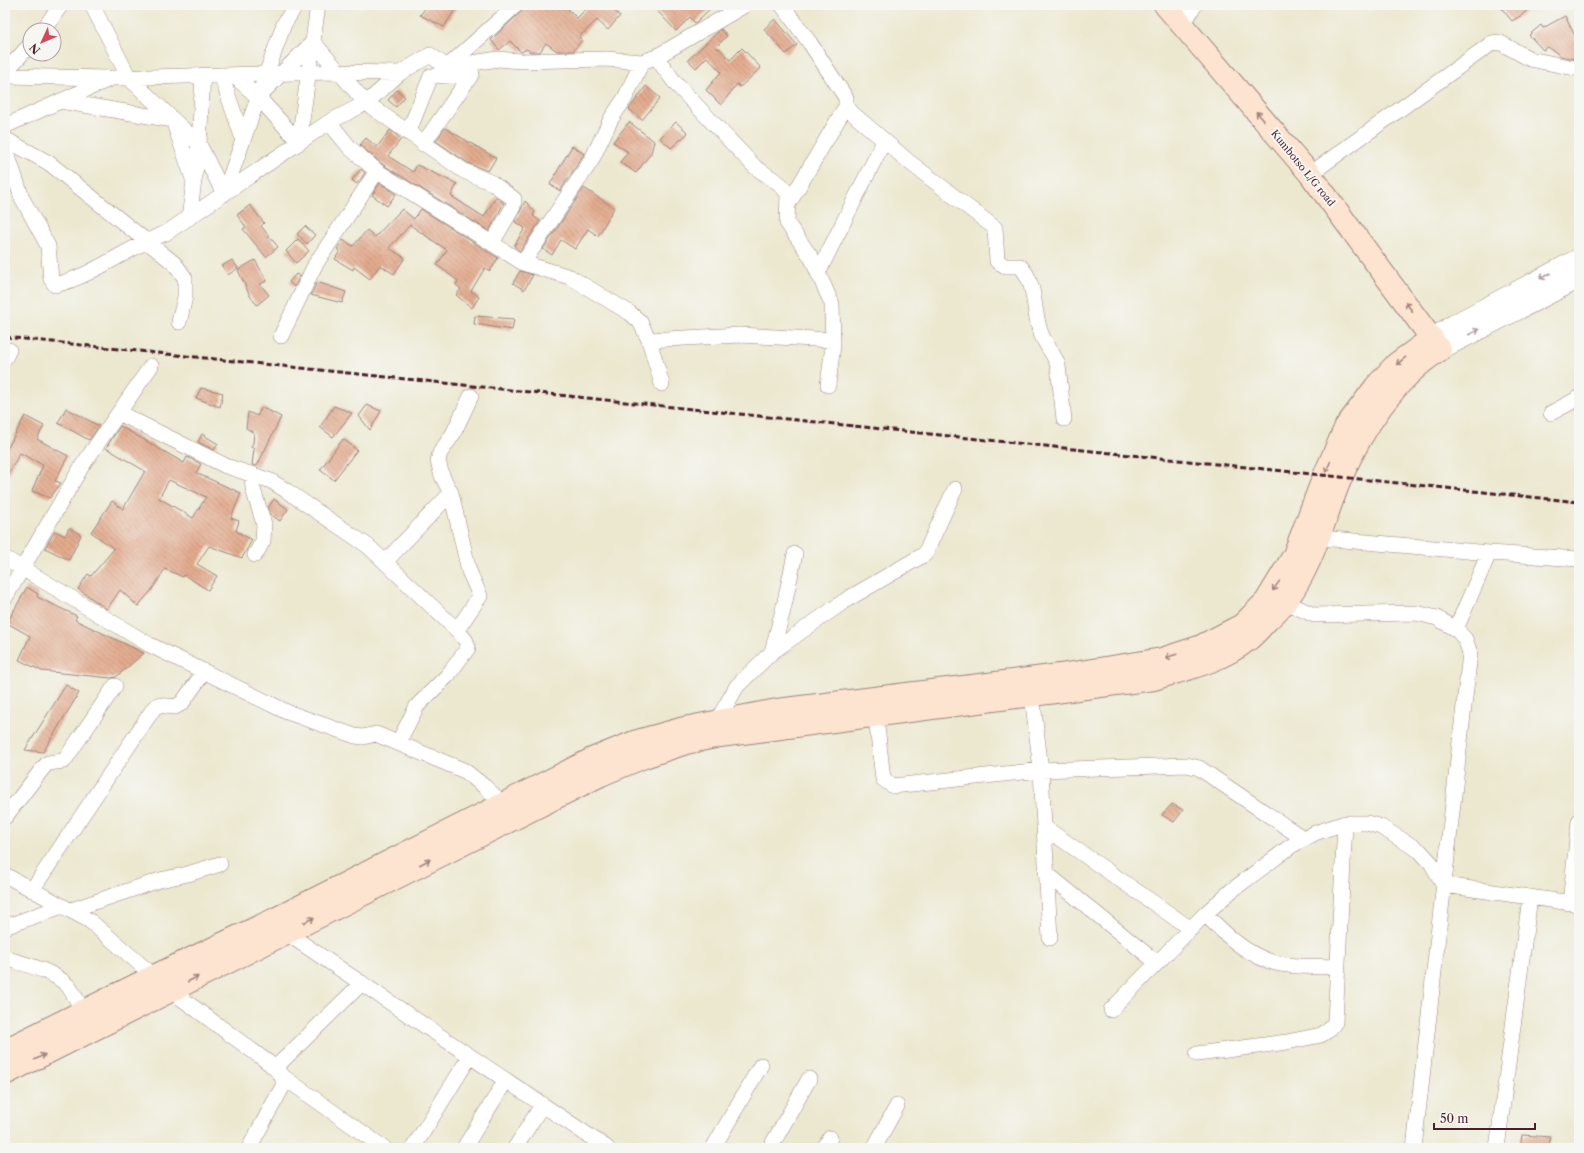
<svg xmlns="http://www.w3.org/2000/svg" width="1584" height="1153" viewBox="0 0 1584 1153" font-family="'Libre Caslon Text',serif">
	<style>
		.building { fill: url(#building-back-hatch); fill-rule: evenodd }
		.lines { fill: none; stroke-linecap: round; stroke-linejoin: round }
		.minor-casing { stroke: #9b847e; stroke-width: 16 }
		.tertiary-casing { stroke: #9b847e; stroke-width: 20 }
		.secondary-casing { stroke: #9b847e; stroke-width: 24 }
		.minor { stroke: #fff; stroke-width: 15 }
		.tertiary { stroke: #fff; stroke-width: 19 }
		.secondary { stroke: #fde4d0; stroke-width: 22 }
		.rail { stroke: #4a1f2b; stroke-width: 3; stroke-dasharray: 6 3; stroke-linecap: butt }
		.oneway { stroke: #a4827e }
		.oneway2 { stroke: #ae9aa0 }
		.labels { text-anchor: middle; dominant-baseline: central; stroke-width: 4; stroke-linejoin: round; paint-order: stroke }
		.street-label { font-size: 10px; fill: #4a1f2b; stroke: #f6f6f2 }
	</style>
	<defs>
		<pattern id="building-back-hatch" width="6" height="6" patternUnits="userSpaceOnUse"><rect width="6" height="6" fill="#e3ab8e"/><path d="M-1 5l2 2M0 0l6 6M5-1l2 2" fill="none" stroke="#ba8b74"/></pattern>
	</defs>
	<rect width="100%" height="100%" fill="#f6f6f2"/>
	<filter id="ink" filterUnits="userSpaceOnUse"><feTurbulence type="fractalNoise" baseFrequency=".025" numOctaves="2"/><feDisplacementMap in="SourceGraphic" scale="8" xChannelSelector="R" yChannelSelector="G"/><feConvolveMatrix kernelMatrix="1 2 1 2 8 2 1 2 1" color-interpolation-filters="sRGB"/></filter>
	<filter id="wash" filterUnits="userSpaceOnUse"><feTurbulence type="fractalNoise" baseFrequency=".012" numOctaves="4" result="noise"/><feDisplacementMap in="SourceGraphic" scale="16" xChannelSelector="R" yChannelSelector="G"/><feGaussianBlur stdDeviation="0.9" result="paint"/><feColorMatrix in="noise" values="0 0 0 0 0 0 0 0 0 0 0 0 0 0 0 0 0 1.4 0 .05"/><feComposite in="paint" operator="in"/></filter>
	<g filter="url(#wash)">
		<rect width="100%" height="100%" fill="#ece8d0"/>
		<g id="blocks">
			<path class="building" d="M428,5H458L444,27L420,15Z
				M528,5H564L577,18L590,5H608L620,16L608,30L597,20L579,37L582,40L573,51H557L546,43L540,52H530L527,49L521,52L510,41L499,50L491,40Z
				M652,5H714L695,23L690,17L676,31Z
				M1499,5H1533L1522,15L1512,21Z
				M1565,16L1579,44V60L1561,56L1548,47L1543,50L1529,35L1541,25L1543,28Z
				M775,19L797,45L786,54L764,29Z
				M721,29L727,36L716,47L718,49L719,48L730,60L742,48L761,68L740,87L737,84L721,105L706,90L721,72L707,57L696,68L688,60Z
				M646,86L660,98L642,120L629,109Z
				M397,90L405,97L396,107L388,100Z
				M629,122L654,141L651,153L636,173L620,162L628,152L613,142Z
				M676,122L688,133L671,148L660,138Z
				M445,128L496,158L488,171L468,163L436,141Z
				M390,130L401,139L388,156L413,172L417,165L457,184L451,196L484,217L496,197L504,203L489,231L382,164L360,145L366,138L377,147Z
				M572,146L584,154L560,191L550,184Z
				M361,169L365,173L357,184L352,180Z
				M380,183L396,194L387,206L372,195Z
				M584,188L614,208L598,236L588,229L575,249L561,240L552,255L543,249Z
				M525,201L535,212L533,216L540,221L520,251L514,246L525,228L515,222Z
				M250,205L264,223L261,226L278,247L266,257L243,229L246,227L237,215Z
				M402,209L414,219L421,209L498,258L490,271L485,268L471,291L479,297L472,308L456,295L461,289L456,285L458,281L437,265L447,250L410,225L389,248L405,258L394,274L380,265L370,279L354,267L353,270L335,259L340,251L337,249L343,240L353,246L367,230L375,237Z
				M305,226L315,235L307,244L297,234Z
				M298,239L309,251L296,263L286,251Z
				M232,260L238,268L228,275L222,266Z
				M255,260L267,281L260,284L269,295L257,305L250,296L238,270Z
				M520,271L533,275L524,290L513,283Z
				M296,274L300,276L294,287L289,282Z
				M317,282L346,292L342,303L311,295Z
				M475,316L514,319L512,330L474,324Z
				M201,388L223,393L220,407L196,398Z
				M367,405L381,411L370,430L359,416Z
				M334,406L352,413L333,437L320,427Z
				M262,407L281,417L257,466L252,465L254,449L251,447L253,443L254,433L246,428L248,412L257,416Z
				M66,408L99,426L89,440L58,423Z
				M25,416L44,426L37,439L68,456L55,481L61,483L50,498L32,491L43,465L20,453L5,480V453Z
				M120,426L184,463L187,457L201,464L196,473L241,493L231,518L239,521L236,531L252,540L242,558L209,546L197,564L217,576L208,590L184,575L183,577L165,569L151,591L138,606L120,590L107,609L78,589L88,574L91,576L114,549L91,532L112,501L123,509L145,471L106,448ZM169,480L206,497L193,518L159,498Z
				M202,434L218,444L214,450L198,442Z
				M343,439L357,450L334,480L320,470Z
				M274,499L288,509L280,521L270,514L268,508Z
				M69,528L81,535L69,560L45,548L55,531L65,536Z
				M27,587L38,594L37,597L77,616L75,620L144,653L116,677L111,678L42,671L19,660L30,636L7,623Z
				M66,685L79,693L43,752L25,750Z
				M1172,804L1183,810L1174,822L1162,815Z
				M1522,1135L1551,1137L1548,1148H1520Z"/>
		</g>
	</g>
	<g filter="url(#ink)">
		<use href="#blocks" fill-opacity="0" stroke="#9b847e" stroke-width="1"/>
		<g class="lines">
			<g class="minor-casing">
				<path id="minor" d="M92,5L129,78L199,144L189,218
					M782,5L810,43L846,98V106L852,113L908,161L995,228L997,261L1005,266H1020C1038,284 1032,315 1042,336C1047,347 1055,355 1058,366L1064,419
					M1182,25L1195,5
					M43,30L61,5
					M656,57L676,84L755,167L780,184L788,194L787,223L811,257L832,304L833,345L828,385
					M447,67L516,5
					M5,72L30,45
					M203,75L199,144L224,194
					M221,75L243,139
					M233,75L258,97
					M5,76L107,78
					M60,101L173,120L193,179
					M329,122L350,148L377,171L523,263L570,277L630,313L640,322L649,340L662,384
					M5,126L112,78L331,72L400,73
					M408,133L431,76L472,74
					M5,139L49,163L175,264L185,278V297L179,322
					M299,142L258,97L313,42L366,103L464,171L492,183L514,199L513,207L492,243
					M299,142L318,5
					M423,144L472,74
					M5,147L22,198L48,246L51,279L55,285C95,275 128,247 166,233L329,122L366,103L400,73L430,55L447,67L498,59L522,61L606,59L642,62L656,57L745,5
					M1310,174L1492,43L1499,42L1530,59L1579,69
					M224,194L284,24L296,5
					M789,203L846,106
					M523,263L591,161L611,119L625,98L642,62
					M818,273L884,141
					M281,336L315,265L377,171
					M649,340L739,335L833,340
					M5,358L9,350
					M119,413L226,466L271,481L287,491L368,546L459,632
					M1551,413L1579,398
					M252,474L253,489L264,524L263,541L255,555
					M1310,537L1489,553
					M5,558L150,645L287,712L355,736L363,737L376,734L465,771L485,787L503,804
					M385,562L451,493
					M5,598L82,466L151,366
					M1285,602L1314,615L1416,613L1437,618L1456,629L1465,639L1470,653L1414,1148
					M1456,629L1489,553L1579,559
					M772,652L846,600L925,554L955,489
					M1032,695L1041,770L1050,938
					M876,717L883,779L893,786L1041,770L1187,765L1199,768L1304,839
					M717,721L737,686L772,652L784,606L795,554
					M398,743L417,706L448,675L468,648L466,641L459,632V627L480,596L469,571L451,493L442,476L438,461L440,453L453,434L471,396
					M5,817L43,768L48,763L64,761L115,686
					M1044,827L1191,929
					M1046,873L1157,963
					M5,875L90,921L170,990L269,1063C276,1070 285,1075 283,1086L249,1148
					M32,890L154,708L158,705L175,707L182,703L204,672
					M1570,903L1579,821
					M71,910L160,880L188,874L220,864
					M1205,914C1224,933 1243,952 1269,961C1288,968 1317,966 1337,967
					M5,927L62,906
					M285,932L607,1148
					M5,958C26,965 53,970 68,986C74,993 78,1003 83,1011
					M1111,1010L1205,914L1231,891L1291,846L1315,833L1345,823H1367L1381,827L1420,851L1431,863L1444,885L1579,904
					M1197,1054L1287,1042L1321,1035L1329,1030L1335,1022L1345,823
					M275,1068L362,983
					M282,1076L384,1148
					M413,1148L470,1056
					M464,1148L506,1080
					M515,1148L542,1105
					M713,1148L761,1065
					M770,1148L809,1079
					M824,1148L830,1138
					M874,1148L897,1106
					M1497,1148L1530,897"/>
			</g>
			<g class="tertiary-casing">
				<path id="tertiary" d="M1432,338L1454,324L1579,258
					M1440,350L1579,279"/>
			</g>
			<g class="secondary-casing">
				<path id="secondary" d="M5,1050L154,976L275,919L592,759L637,741L684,728L777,710L1060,675L1162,659L1199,647L1242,625L1266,601L1294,555L1324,476L1346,426L1376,386L1396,364L1432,338
					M5,1074L601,775L644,757L686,743L720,736L1154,679C1186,669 1221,662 1248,640C1255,635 1261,627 1267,621C1273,615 1281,608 1286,601C1314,564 1323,520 1341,478C1361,431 1396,377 1440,350L1310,174L1165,5"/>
			</g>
			<use href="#minor" class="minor"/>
			<use href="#tertiary" class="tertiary"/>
			<use href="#secondary" class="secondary"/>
			<path class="rail" d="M5,337L1579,502"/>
		</g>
		<defs><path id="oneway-shaft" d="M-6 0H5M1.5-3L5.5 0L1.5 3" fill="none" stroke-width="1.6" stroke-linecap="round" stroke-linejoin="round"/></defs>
		<g class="oneway">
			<use href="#oneway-shaft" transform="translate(1260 116) rotate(-131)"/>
			<use href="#oneway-shaft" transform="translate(1409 307) rotate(-127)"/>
			<use href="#oneway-shaft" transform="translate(1401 361) rotate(141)"/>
			<use href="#oneway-shaft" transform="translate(1328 467) rotate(114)"/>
			<use href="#oneway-shaft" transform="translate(1276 586) rotate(125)"/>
			<use href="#oneway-shaft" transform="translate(1171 656) rotate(163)"/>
			<use href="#oneway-shaft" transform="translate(425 862) rotate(-27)"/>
			<use href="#oneway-shaft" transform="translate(309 920) rotate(-27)"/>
			<use href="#oneway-shaft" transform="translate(193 979) rotate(-27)"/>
			<use href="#oneway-shaft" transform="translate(40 1057) rotate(-27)"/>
		</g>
		<g class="oneway2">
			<use href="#oneway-shaft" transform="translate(1545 276) rotate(152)"/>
			<use href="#oneway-shaft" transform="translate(1474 332) rotate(-27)"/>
		</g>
	</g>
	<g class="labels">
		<g class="street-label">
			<text transform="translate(1303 168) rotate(51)">Kumbotso L/G road</text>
		</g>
	</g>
	<rect width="1584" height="1153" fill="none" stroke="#f6f6f2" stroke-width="20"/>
	<g transform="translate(42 42) rotate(226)"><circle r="19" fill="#f6f6f2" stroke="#b1a0a2"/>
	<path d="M0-3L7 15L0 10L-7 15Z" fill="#d1495b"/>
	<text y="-6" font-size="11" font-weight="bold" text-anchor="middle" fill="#4a1f2b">N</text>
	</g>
	<path d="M1434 1123v6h101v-6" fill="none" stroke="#4a1f2b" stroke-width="2"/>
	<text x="1440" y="1123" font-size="12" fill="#4a1f2b" stroke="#f6f6f2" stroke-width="3" paint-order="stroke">50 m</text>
</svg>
